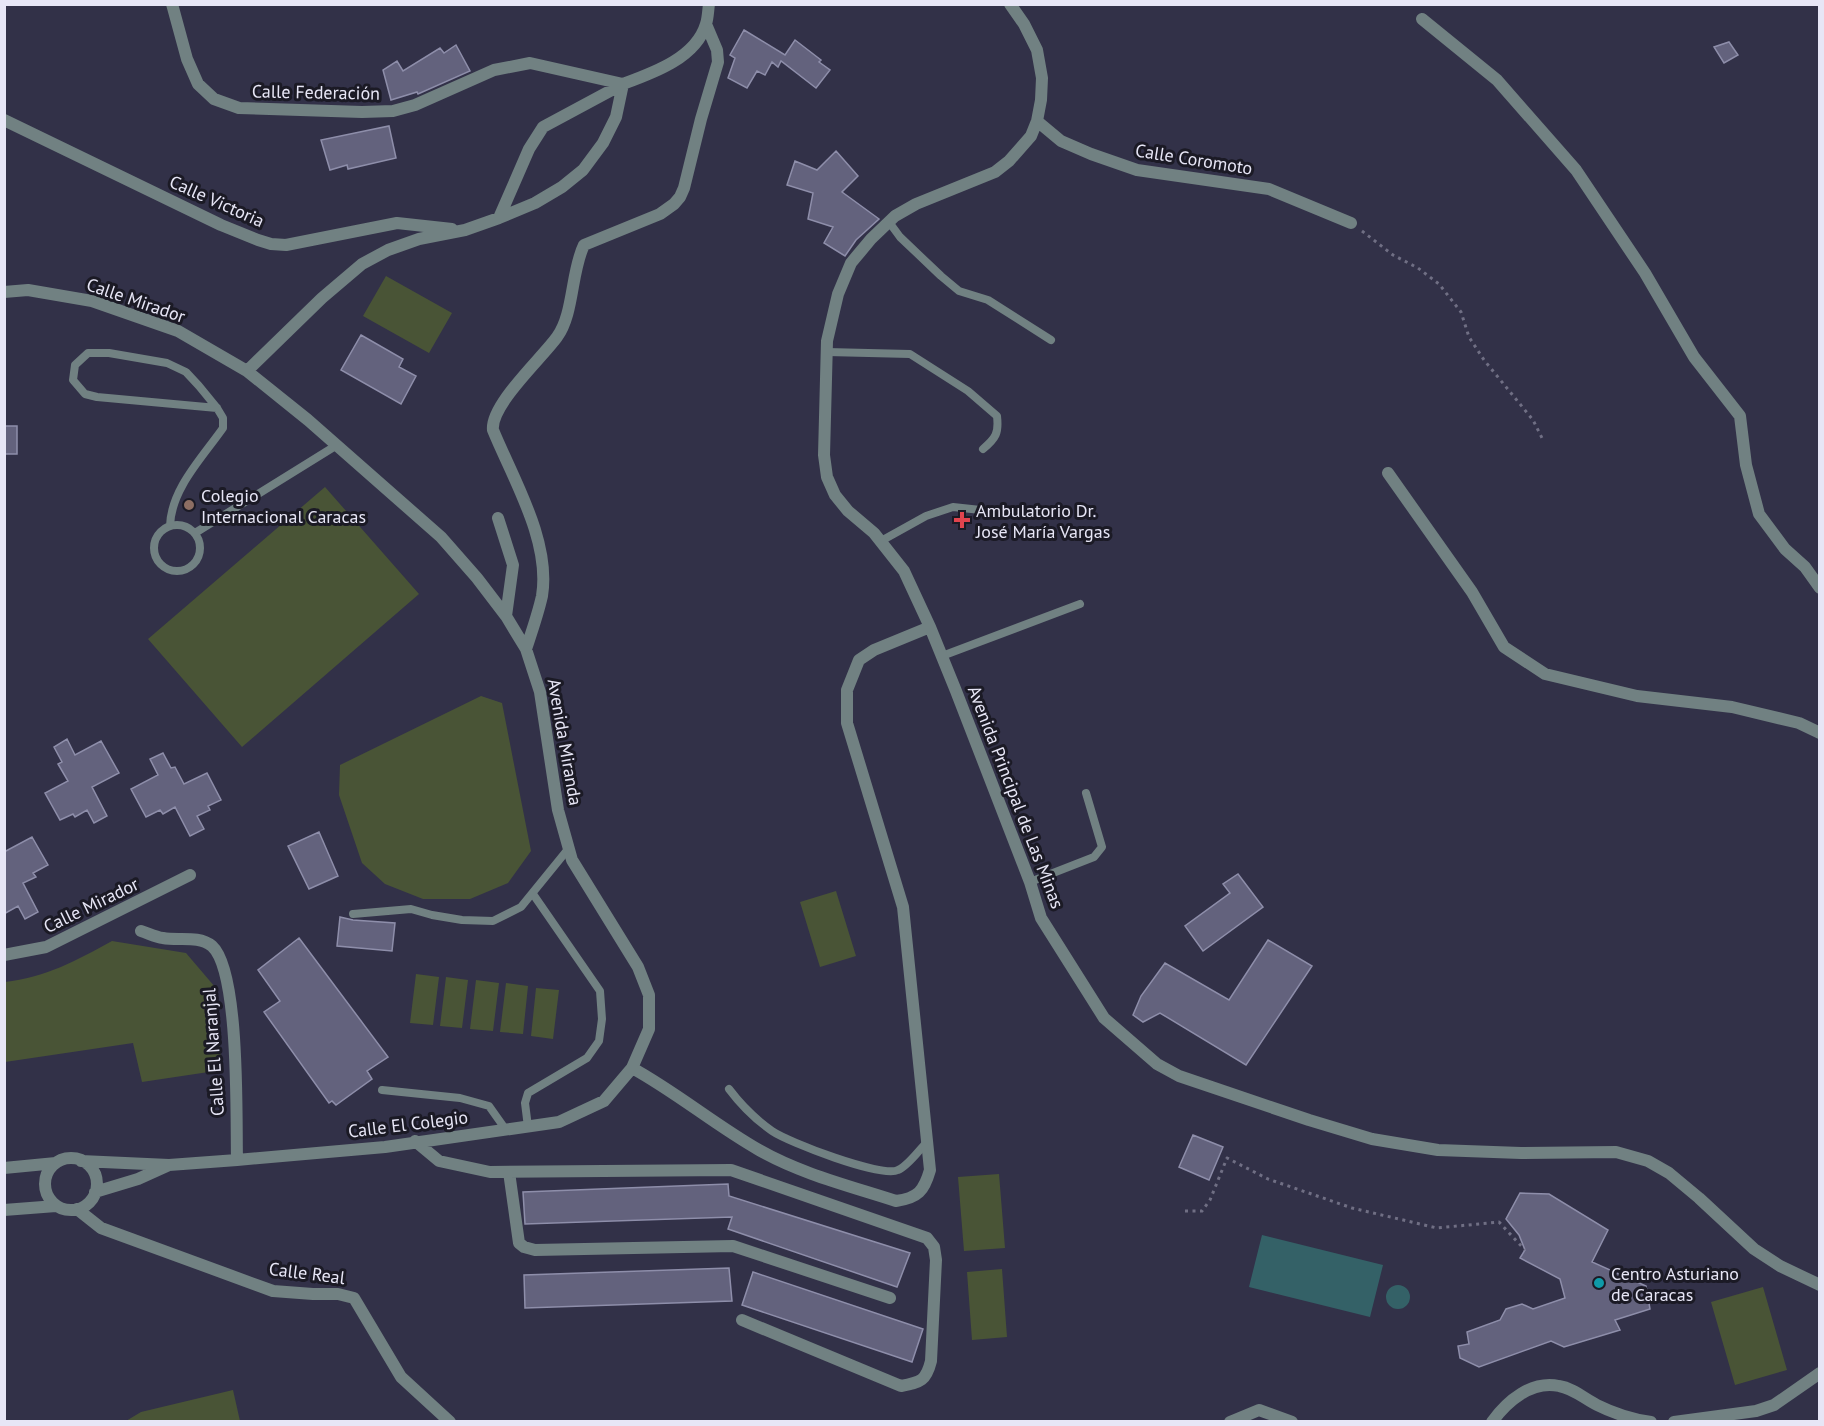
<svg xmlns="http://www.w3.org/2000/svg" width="1824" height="1426" viewBox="0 0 1824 1426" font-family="'PT Sans',sans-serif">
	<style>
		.green { fill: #495436 }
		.water { fill: #346167 }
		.building { fill: #63627d; stroke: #8e8eaa; stroke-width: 1.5 }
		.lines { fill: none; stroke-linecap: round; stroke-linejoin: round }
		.path { stroke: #706f84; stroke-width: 3; stroke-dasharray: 3 4.5; stroke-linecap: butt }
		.service { stroke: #718182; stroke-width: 8 }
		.minor { stroke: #718182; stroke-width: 12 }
		.education-dot { fill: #8d6e63; stroke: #1b1a25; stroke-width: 2 }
		.health-dot { fill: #e0444e; stroke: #1b1a25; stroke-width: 2 }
		.culture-dot { fill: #0f9aa8; stroke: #1b1a25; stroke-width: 2 }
		.labels { text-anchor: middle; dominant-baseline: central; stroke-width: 6; stroke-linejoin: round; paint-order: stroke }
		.street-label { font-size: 18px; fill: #e7e6f6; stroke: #1b1a25 }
		.poi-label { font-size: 18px; fill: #e7e6f6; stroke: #1b1a25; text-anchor: start }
	</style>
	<rect width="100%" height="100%" fill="#323148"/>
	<path class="green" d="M386,276L452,313L429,353L363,316Z
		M325,487L419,594L242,747L148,639Z
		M481,696L502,703L531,851L508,883L470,899H423L385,884L362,863L339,795L340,765Z
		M836,891L856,956L820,967L800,902Z
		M112,941L186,953L215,987L222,1070L142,1082L133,1043L5,1062V982C44,978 78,960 112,941Z
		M416,974L439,977L433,1025L410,1023Z
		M446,977L468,980L462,1028L440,1026Z
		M476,980L499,983L493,1031L470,1029Z
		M506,983L528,986L523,1034L500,1032Z
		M536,988L559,990L553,1039L531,1036Z
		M999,1174L1005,1248L964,1251L958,1177Z
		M1002,1269L1007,1337L972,1340L967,1272Z
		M1763,1287L1787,1370L1735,1385L1711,1302Z
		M233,1390L240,1421H126L141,1412Z"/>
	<path class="water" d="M1262,1235L1383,1265L1370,1317L1249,1287Z
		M1386 1297a12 12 0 1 1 24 0a12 12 0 1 1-24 0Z"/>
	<path class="building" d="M744,30L785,55L795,40L821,60L819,62L830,70L816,88L781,61L778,67L772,62L765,75L757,71L747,88L728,78L735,58L730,55Z
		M1729,42L1738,55L1724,63L1714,47Z
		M456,45L470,71L418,94L417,92L391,100L383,70L397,61L403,71L440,48L444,53Z
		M389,126L396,158L348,169L347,165L330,170L321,140Z
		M836,151L858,176L842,192L879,219L856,240L845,256L824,243L833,227L808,219L813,193L787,185L795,161L817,170Z
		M361,335L403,359L399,367L416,376L401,404L341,370Z
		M4,426H17V454H4Z
		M67,739L75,755L101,741L119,773L92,787L107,816L94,823L87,810L75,817L73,814L60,820L45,793L68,781L58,764L62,762L54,747Z
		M163,753L171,768L175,767L184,784L207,773L221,800L208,806L210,810L197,816L204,829L190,836L175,807L163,814L160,810L146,817L131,789L158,775L150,759Z
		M319,832L338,876L309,889L288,846Z
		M32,837L48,865L33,873L36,877L23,883L38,912L25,919L18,906L4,914V852Z
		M1238,874L1263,907L1203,951L1185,926L1230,893L1223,884Z
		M340,917L353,920L395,923L392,951L337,946Z
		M299,938L388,1057L367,1071L372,1079L336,1105L332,1101L329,1103L264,1012L280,1001L258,970Z
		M1268,940L1312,966L1246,1065L1160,1013L1143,1022L1133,1015L1141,996L1165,963L1229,1000Z
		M1193,1135L1223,1147L1209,1180L1179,1167Z
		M728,1184L729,1196L910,1253L897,1287L728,1229L732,1217L525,1224L523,1192Z
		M1520,1193L1549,1194L1608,1230L1592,1262L1646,1286L1650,1309L1615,1320L1620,1330L1564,1347L1551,1341L1479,1367L1460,1358L1458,1346L1469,1344L1467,1332L1500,1320L1506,1309L1522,1304L1533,1309L1565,1298L1560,1279L1520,1258L1525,1250L1519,1235L1506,1219Z
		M729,1268L732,1301L525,1308L524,1275Z
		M753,1272L923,1329L912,1362L742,1305Z"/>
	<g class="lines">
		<path class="path" d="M1362,231L1393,255L1418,268L1439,284L1461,312L1469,337L1484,360L1533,420L1542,438
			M1185,1211H1202L1210,1200L1227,1158L1268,1179L1352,1208L1437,1228L1499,1222L1525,1250"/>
		<path class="service" d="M889,222L900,237L941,276L959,291L988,300L1051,340
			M827,352L910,354L968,391L997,416C999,433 996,438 983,449
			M154 548a23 23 0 1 1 46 0a23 23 0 1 1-46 0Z
			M170,526C171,489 202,458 223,428V418L217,408L199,386L186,372L167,363L109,353H88L75,365L73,380L85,394L97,397L217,408
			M195,533L337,445
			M881,541L926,516L953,507L999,512
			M942,656L1080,604
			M1030,882L1094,857L1102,847L1086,793
			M353,914L411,909L432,915L462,920L493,921L521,907L569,848
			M729,1089C741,1105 755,1119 772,1131C788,1142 881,1178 898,1170C908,1166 919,1150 927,1142
			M382,1090L460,1098L489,1106L506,1130
			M528,1127L525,1103L528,1093L587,1058L599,1041L602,1019L600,991L533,894"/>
		<path class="minor" d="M172,4L187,59L198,84L214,99L239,108L362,112L393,111L415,105L494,70L530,63L623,84
			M1010,4L1024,24L1037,50L1042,78L1041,100L1037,121L1031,136L1009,161L995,172L916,204L895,216L871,239L851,263L838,294L827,341L824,455L827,477L835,495L848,511L874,533L904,571L930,627L956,691L1030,882L1041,918L1104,1018L1157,1064L1179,1076L1309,1120L1372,1139L1438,1150L1521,1153L1616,1152L1648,1161L1669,1173L1699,1198L1754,1249L1780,1266L1820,1285
			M1422,19L1497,80L1576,170L1645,273L1694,357L1740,416L1746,465L1759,514L1785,549L1805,567L1820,588
			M4,120L221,225L258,240L271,244L286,245L397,223L452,229
			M1037,121L1061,141L1091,154L1137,170L1269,189L1351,223
			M499,218L529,149L543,127L623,84
			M4,292L28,290L92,301L178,331L247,371L308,420L441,537L477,578L506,616L526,649L540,692L558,810L572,860L638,967L649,995V1029L632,1068L604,1101L559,1122L385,1147L237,1160L169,1165L81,1161
			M247,371L322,298L362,264L388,250L419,239L465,230L499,218L535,203L562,187L583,170L603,143L616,117L623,84C653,73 696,58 706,24C708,18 708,11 709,4
			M1388,473L1472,592L1504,647L1545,674L1637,696L1732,707L1799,723L1820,733
			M498,518L513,565L506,616
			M526,649C532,631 538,614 542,596C551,541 513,479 493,430C490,405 542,358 557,337C574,314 571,271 584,245L660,214L674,204L680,197L684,188L701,119L718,62L717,50L706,24
			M141,931C148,933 155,937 163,938C179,941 198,935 212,946C240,971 236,1120 237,1160
			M4,955L46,947L190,875
			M632,1068C676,1092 715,1125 759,1150C801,1174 850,1186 896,1201C918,1198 924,1191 930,1170L903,907L847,723V690L859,660L874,650L930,627
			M415,1141L439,1161L490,1172L731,1170L927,1238L934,1247L936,1260L931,1361C926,1381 921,1382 901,1386L742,1320
			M45 1184a26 26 0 1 1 52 0a26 26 0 1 1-52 0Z
			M4,1168L56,1163
			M509,1172L519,1243L524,1247L535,1250L733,1246L890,1298
			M95,1192L138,1179L169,1165
			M77,1209L101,1228L273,1291L313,1294H338L354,1298L401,1377L450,1422
			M4,1210L56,1206
			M1230,1422L1259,1410L1292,1422
			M1492,1422C1507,1401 1532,1380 1559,1386C1573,1388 1585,1399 1597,1405C1615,1414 1631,1419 1651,1422
			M1674,1422L1756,1411L1774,1405L1820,1373"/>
	</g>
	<circle class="education-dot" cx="189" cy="505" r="6"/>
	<path class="health-dot" d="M959 511h6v6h6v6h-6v6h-6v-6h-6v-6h6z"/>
	<circle class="culture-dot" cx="1599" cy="1283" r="6"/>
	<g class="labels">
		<g class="street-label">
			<text transform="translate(316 92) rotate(1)">Calle Federación</text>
			<text transform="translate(1194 159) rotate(9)">Calle Coromoto</text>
			<text transform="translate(217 201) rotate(24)">Calle Victoria</text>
			<text transform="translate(136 300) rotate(19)">Calle Mirador</text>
			<text transform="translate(565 742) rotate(80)">Avenida Miranda</text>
			<text transform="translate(1016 797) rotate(69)">Avenida Principal de Las Minas</text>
			<text transform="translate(91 905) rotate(-26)">Calle Mirador</text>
			<text transform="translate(213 1052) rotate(-94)">Calle El Naranjal</text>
			<text transform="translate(408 1124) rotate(-7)">Calle El Colegio</text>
			<text transform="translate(307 1273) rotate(7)">Calle Real</text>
		</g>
		<g class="poi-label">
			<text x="201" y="495">Colegio<tspan x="201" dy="21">Internacional Caracas</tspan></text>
			<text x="976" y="510">Ambulatorio Dr.<tspan x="976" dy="21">José María Vargas</tspan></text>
			<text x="1611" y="1273">Centro Asturiano<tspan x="1611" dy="21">de Caracas</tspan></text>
		</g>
	</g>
	<rect width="1824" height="1426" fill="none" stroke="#e7e6f6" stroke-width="12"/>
</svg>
